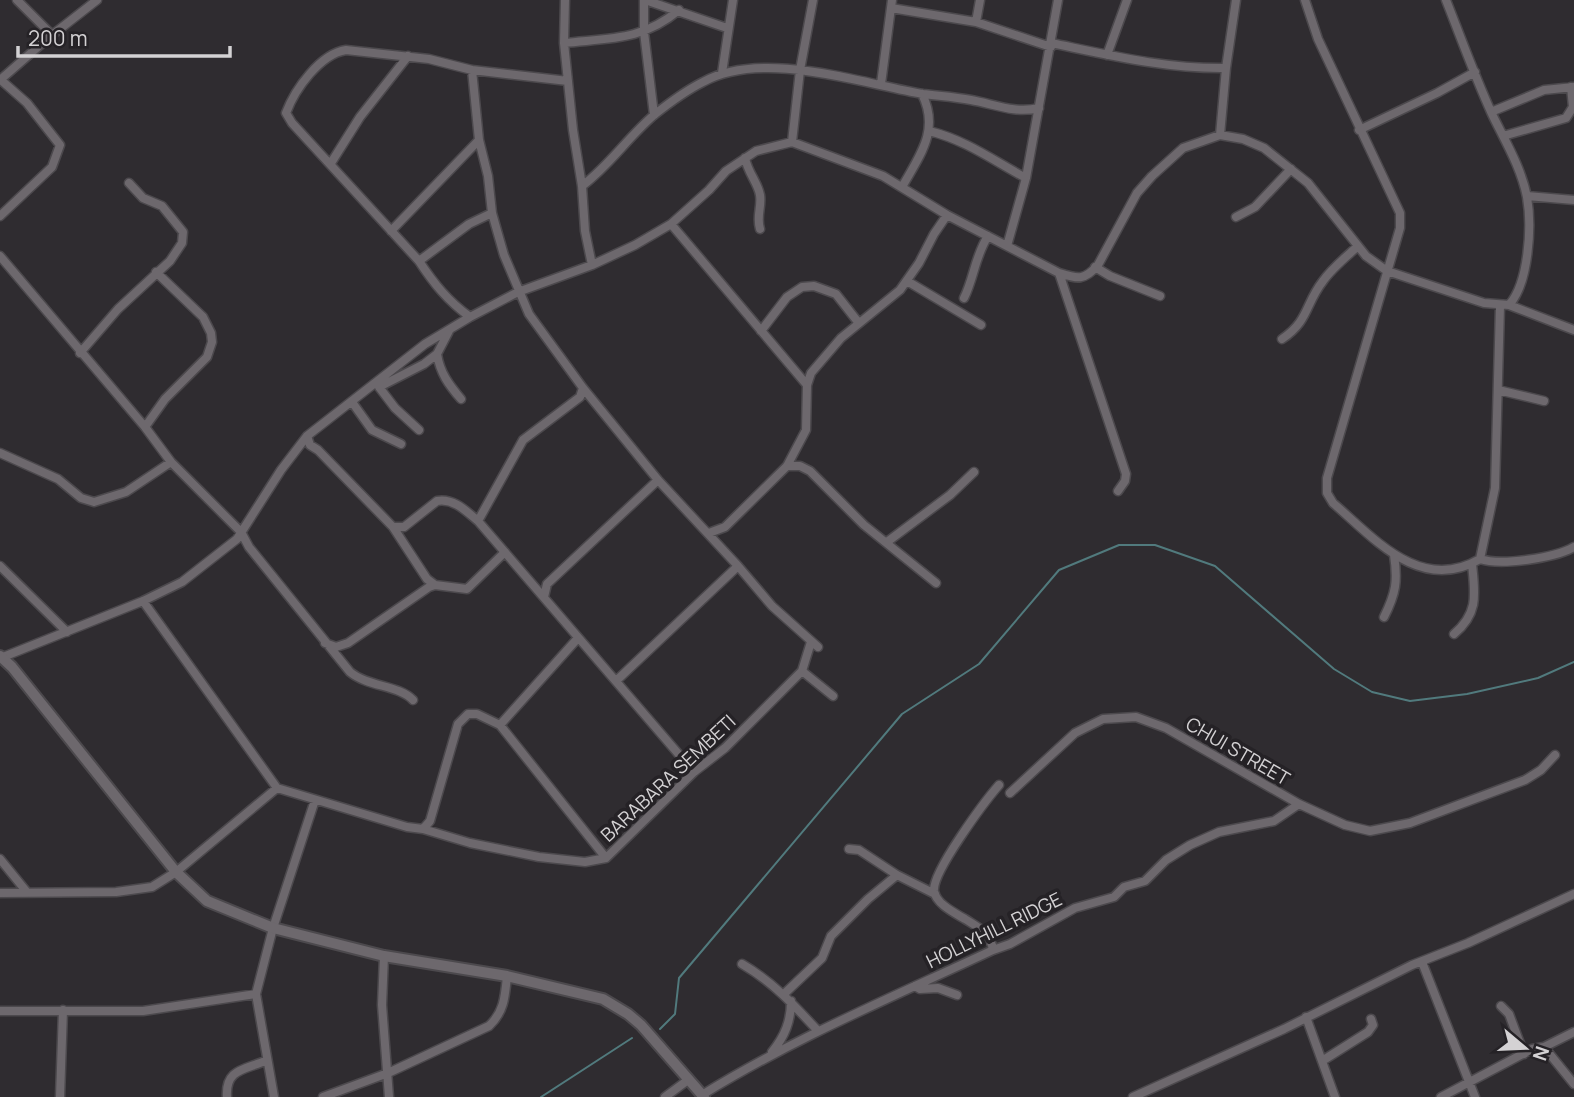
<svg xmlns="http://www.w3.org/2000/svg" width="1574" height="1097" viewBox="0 0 1574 1097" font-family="Manrope,sans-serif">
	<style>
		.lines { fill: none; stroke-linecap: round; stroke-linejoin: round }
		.stream { stroke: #517a7d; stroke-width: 2 }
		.minor-casing { stroke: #4c494d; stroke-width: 11 }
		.tertiary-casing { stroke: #4c494d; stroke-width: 14 }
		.minor { stroke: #6d686d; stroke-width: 8 }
		.tertiary { stroke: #6d686d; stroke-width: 10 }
		.labels { text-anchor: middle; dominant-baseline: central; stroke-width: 7; stroke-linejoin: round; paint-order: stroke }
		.street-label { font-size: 19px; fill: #d4d2d4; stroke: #252226 }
	</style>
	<rect width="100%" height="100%" fill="#2f2c30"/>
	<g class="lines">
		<path class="stream" d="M660,1029L675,1014L679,978L902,714L979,664L1059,570L1119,545H1155L1215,566L1334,669L1372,692L1410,701L1467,694L1538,678L1574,662
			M541,1097L632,1038"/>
		<g class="minor-casing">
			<path id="minor" d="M17,0L52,35
				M565,0L564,43L573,130L582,186L585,231L592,265
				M644,0V32L654,115
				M645,0L727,28
				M1305,0L1318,39L1400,213V228L1327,478V493L1333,503C1374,538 1420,594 1480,559L1495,488L1500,306
				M891,8L976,22L1051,47
				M976,22L980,0
				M564,43C609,38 642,41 679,10
				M1051,43C1109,55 1166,69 1226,68
				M1107,55L1127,0
				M472,70L479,140L488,176L492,213L504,255L529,314L583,388L658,480L738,566L772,606L818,647
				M722,73L733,0
				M0,80L47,39L97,0
				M881,84L892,0
				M1491,112L1544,90L1574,87
				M1359,130L1437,93L1475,72
				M929,131C966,140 994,161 1026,178
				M1220,135L1226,68L1236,0
				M1503,136L1566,118L1573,107L1571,87
				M792,142L800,70L813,0
				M745,158C748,173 758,183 760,195C762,207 756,216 760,229
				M331,163L360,117L408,56
				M582,186C610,165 628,137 654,115C669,103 687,90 703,82C762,49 860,83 923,94C939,96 955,97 971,100C994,104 1015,114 1039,108
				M902,187C920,155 940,130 922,94
				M1527,196L1574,200
				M0,216L52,167L60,145L27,103L1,80
				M1236,217L1255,207L1291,169
				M671,224L807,385
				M391,231L479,140
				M1007,246L1026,178L1058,0
				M0,256L145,427L171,462L241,532L249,547L350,672C368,687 399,685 413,700
				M419,261L469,224L492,213
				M1095,267L1110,276L1160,296
				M1059,273L1126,474L1125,481L1118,491
				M907,281L981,325
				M964,298C974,278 975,256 988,236
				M1509,305L1574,330
				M470,317C448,301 434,284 419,261L292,123L286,113C295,89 320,54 346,50L429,59L472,70L568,81
				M449,331L437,354C440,373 449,385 461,399
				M761,331L787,297L802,287L814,286L836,294L858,322
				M1282,339C1309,321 1305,304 1323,281C1332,268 1346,257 1358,246
				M80,353L118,309L170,261L182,243L183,232L162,206L143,198L129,183
				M379,382V387L395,408L419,430
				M379,387L424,364L437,354
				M1498,390L1544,401
				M352,402L372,430L401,444
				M145,427L165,399L207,357L212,342L211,333L203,317L156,272
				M307,436L310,445L318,450L393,527H404L437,501C454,498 466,511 478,521L694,772
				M0,453L58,479L81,498L94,502L126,492L171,462
				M787,466H800L810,471L864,525L936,583
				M478,521L523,440L580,397L583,388
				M393,527L427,579L435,585
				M709,533L725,527L787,466L806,430L807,385L811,373L841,338L900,290L919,263L934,234L947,215
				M887,542L950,495L974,472
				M1480,559C1501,566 1555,558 1574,547
				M0,566L67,632
				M544,597L547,584L658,480
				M143,601L277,788L407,827L423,829L430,821L458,724L468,714H477L500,725L606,858
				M1384,617C1396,593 1398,581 1394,555
				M1454,634C1479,613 1475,594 1472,564
				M325,643L336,647L348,643L429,587L435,585L467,589L505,552
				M3,657L143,601L182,582L237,539L281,470L307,436L425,344L470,317L518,292L592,265L635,245L671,224L709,190L726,171L756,151L792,142L883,176L947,215L1059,273C1078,279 1084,281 1098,265L1137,193L1152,176L1183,148L1220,135L1243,139L1264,148L1308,183L1366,256L1387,271L1484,303L1509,305C1529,283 1532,226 1527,197C1521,167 1505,141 1492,114C1475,77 1461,38 1446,0
				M802,671L833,696
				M616,681L738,566
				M500,725L578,638
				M1010,793L1075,733L1103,719L1136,717L1166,728L1299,804L1345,825L1370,831L1410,823L1525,780L1541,770L1555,755
				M423,829L470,843L539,857L585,862L606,858L694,772L725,748L802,671L811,642
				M849,849L859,850L897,875L935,894
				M0,859L26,891
				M0,893L116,892L152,887L176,872L277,788
				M993,950C990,932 979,928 965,919C955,913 936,904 934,891C932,872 985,801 999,785
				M384,956L382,1005L389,1097
				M1422,962L1475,1097
				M742,964C773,982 794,1005 818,1031
				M915,986L920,989L938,988L957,995
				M784,994L822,958L831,936L868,899L897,875
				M1501,1006L1509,1014L1524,1054
				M0,1011H143L256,994
				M1306,1017L1335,1097
				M1544,1047L1574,1084
				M772,1052C785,1036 791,1021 791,1001
				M1322,1061L1368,1032L1373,1025L1371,1019
				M702,1095C794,1038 895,996 993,950L1010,944L1075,908L1114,897L1124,887L1145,881L1166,860L1190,845L1219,832L1274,821L1299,804
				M60,1097L63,1010
				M227,1097C225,1068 246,1070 267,1060
				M274,1097L256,994L273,928L315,800
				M323,1097L388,1073L489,1026C504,1012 505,997 507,976
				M665,1097L688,1080
				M1133,1097L1284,1029L1412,965L1468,943L1574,894
				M1441,1097L1532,1049L1544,1047L1574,1032"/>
		</g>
		<g class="tertiary-casing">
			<path id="tertiary" d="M0,656L12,667L176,872L207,901L273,928L384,956L507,976L603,999L628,1014L641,1025L704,1097"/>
		</g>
		<use href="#minor" class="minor"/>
		<use href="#tertiary" class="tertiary"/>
	</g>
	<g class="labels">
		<g class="street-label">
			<text transform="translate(1238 751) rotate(30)">CHUI STREET</text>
			<text transform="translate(668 778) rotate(-43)">BARABARA SEMBETI</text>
			<text transform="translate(994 930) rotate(-26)">HOLLYHILL RIDGE</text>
		</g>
	</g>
	<g transform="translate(1525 1048) rotate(109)" stroke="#252226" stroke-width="5" paint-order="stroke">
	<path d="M0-5L12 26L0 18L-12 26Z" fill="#d4d2d4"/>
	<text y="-10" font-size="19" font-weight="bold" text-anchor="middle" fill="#d4d2d4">N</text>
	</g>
	<path d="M18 46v10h212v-10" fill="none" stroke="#d4d2d4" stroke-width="3.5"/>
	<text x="28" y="46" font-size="21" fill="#d4d2d4" stroke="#252226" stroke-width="5" paint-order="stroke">200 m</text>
</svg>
